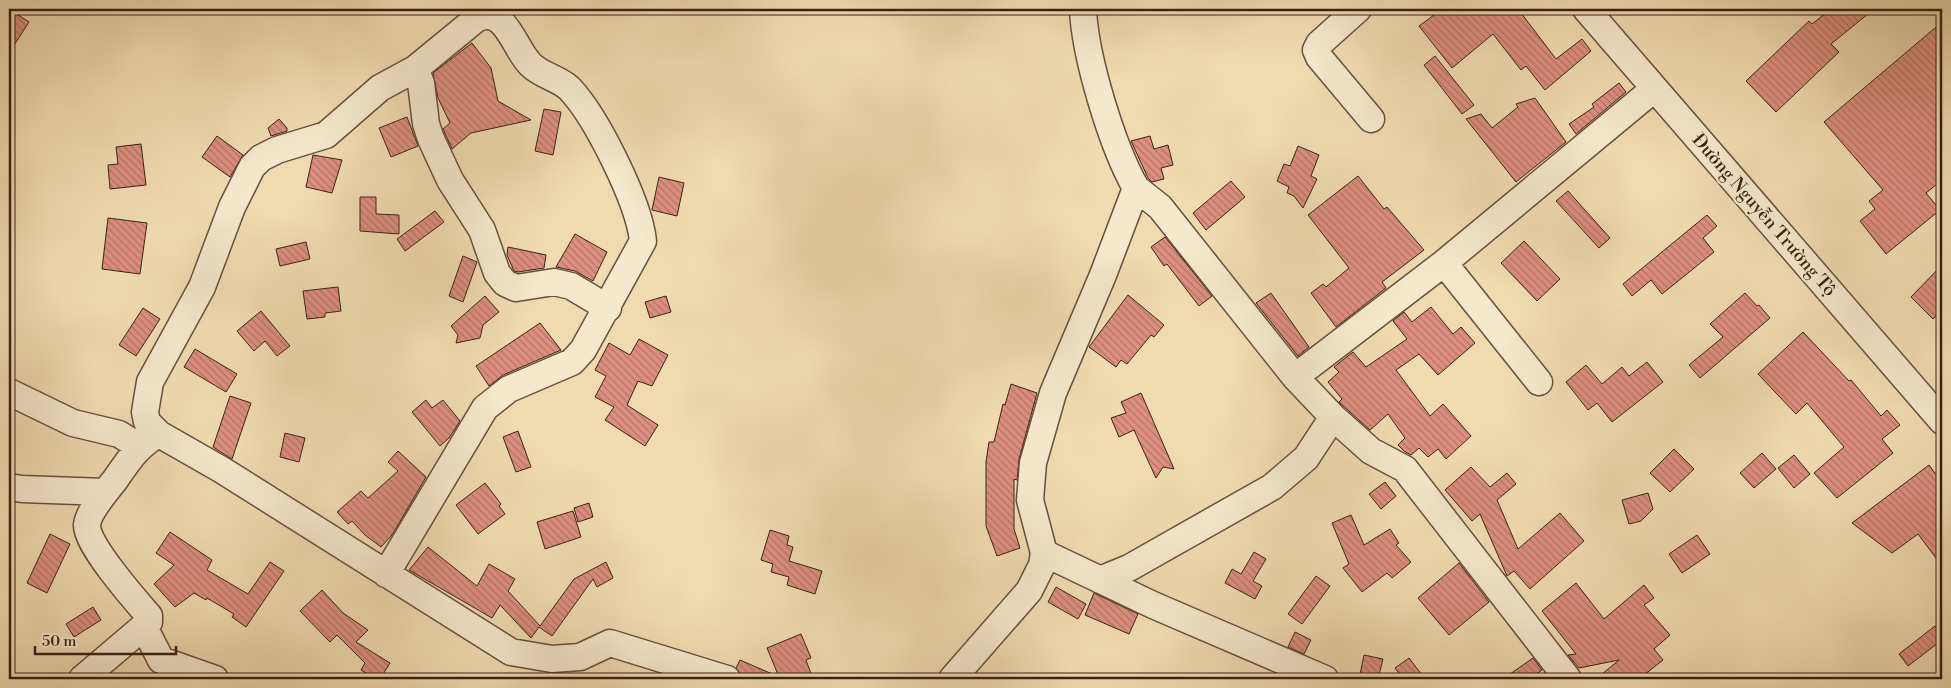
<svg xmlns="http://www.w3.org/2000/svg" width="1951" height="688" viewBox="0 0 1951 688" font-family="'Libre Bodoni',serif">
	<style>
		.building { fill: url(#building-back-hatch); stroke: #382217 }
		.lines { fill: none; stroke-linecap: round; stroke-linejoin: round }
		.minor-casing { stroke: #66503e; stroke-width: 29 }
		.minor { stroke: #f5e8cc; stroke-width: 26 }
		.labels { text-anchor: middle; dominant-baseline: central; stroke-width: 4.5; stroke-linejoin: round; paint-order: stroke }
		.street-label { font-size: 18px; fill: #382217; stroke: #f5e8cc }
	</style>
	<defs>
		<pattern id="building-back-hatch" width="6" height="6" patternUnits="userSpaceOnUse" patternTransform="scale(1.25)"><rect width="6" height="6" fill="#de8f7f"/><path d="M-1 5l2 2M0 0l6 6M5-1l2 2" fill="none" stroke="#b57467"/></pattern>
	</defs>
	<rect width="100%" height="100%" fill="#f0dbb1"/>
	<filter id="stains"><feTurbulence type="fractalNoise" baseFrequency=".004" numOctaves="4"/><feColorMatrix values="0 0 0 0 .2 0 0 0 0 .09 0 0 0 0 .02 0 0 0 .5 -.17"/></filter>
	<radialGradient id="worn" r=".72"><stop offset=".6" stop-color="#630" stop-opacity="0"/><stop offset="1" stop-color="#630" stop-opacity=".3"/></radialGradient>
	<path class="building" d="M9,9L29,22L9,53Z
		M1442,9H1518L1556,59L1582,39L1591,51L1545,90L1526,66L1521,70L1493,34L1452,68L1419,26Z
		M1831,9H1874L1831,44L1839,52L1776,112L1746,81L1809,21L1812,24Z
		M1942,22V180L1926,193L1940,210L1886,254L1860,221L1875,209L1869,201L1883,190L1824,122Z
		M472,43L491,68L498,101L531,120L471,133L452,149L443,129L450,123L438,98L433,73Z
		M1435,56L1474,105L1462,114L1424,65Z
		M1619,83L1626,92L1576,134L1569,124L1594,107L1592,104Z
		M1535,98L1566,142L1516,182L1466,119L1481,114L1492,128L1518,107L1516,104Z
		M544,109L561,112L553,155L535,151Z
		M407,117L418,146L391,157L379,128Z
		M279,119L287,128V131L271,136L268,128Z
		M217,136L243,155L230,177L202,157Z
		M1150,136L1154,149L1168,145L1173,165L1161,168L1164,179L1152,182L1148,178L1131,141Z
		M141,144L146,185L110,189L108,165L118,164L116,147Z
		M1298,146L1319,155L1311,176L1317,179L1303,208L1294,196L1287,193L1289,187L1277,181L1284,164L1290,166Z
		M313,155L342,160L332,193L306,187Z
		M1358,176L1384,209L1387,207L1424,250L1382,282L1386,288L1336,327L1311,293L1323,284L1326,287L1349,268L1308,215Z
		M659,177L684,183L677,216L652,210Z
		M1231,181L1245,197L1206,230L1193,213Z
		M1568,191L1610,238L1599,248L1556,201Z
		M360,197H376V214L399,215V234L360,231Z
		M435,211L444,222L405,251L397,239Z
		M1707,215L1717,226L1703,238L1714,252L1662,294L1651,280L1632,296L1623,284Z
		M108,218L147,223L140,274L102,269Z
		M575,234L607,252L593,281L575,271L556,267Z
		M1165,237L1212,296L1199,306L1167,264L1164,266L1151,247Z
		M1524,241L1560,279L1537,301L1501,263Z
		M306,242L310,259L280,266L276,249Z
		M508,247L546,255L544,268L518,272L514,271L507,255Z
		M463,256L477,262L463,302L449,296Z
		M1942,265V309L1933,319L1911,297Z
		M338,287L341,311L325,313V317L307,319L303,291Z
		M1271,293L1309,347L1298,356L1256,303Z
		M1745,293L1757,306L1759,305L1770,318L1700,378L1689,365L1723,337L1710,324Z
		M1128,295L1164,325L1154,337L1151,335L1127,364L1121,360L1116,367L1089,347Z
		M485,296L499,312L483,325L480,338L456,343L458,335L451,326Z
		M666,296L671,312L650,318L645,302Z
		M1431,307L1453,334L1461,327L1475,343L1438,375L1419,354L1396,370L1430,416L1443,404L1471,436L1446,459L1438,449L1428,457L1419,448L1411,455L1404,451L1398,445L1405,438L1388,414L1370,430L1339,402L1342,399L1328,382L1339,372L1334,367L1353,352L1366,367L1407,339L1393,321L1404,312L1412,322Z
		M143,308L160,319L136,356L119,345Z
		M261,311L290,346L277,356L265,341L254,351L237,331Z
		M540,323L561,350L503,375L489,386L476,366Z
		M1803,332L1849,381L1851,380L1881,416L1887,410L1900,425L1882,439L1893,453L1837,498L1814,473L1844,447L1807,403L1796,414L1758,374Z
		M639,339L668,355L652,386L638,381L627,405L658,425L645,446L605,420L614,407L595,397L606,376L595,370L609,343L630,355Z
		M195,349L237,374L226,392L184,367Z
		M1647,362L1663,382L1612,422L1597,403L1588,410L1566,382L1586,365L1602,384L1622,367L1629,376Z
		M1011,384L1037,393L1019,459L1017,480L1014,479V529L1020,548L997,556L986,526V462L989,442H994L1003,404L1005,405Z
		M1141,393L1174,469L1163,467L1156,478L1134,430L1119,437L1111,418L1126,413L1121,402Z
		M230,396L251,403L232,459L213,447Z
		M426,400L432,408L443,400L460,421L449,438L440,446L412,412Z
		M518,431L531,467L516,472L503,437Z
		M285,433L305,438L299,462L280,457Z
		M1674,449L1694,469L1670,492L1650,473Z
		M398,451L426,477L392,535L381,547L365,535L352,521L348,524L337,512L361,491L368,498L398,471L388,462Z
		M1762,453L1776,469L1754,488L1740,473Z
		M1794,455L1810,474L1794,488L1778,468Z
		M1929,465L1942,483V566L1918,534L1892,553L1852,523Z
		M1471,467L1490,487L1507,473L1516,484L1497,500L1518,549L1560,513L1584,541L1530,589L1514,571L1507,576L1480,514L1472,521L1445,490Z
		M1385,482L1396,496L1381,509L1369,494Z
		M485,483L501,504L499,506L505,514L478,534L456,505Z
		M1648,493L1653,509L1641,521L1629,524L1622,500Z
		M589,503L593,517L578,522L574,508Z
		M573,511L581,537L545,549L537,522Z
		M1351,515L1364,545L1390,529L1399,543L1396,545L1411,562L1392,578L1387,573L1362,592L1343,568L1349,564L1332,523Z
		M770,530L789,536L787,545L793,547L789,561L822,571L815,594L787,585L789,577L771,572L773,564L761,560Z
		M170,532L212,560L207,570L248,594L270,562L284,571L246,627L232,617L234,614L207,598L206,600L194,593L175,607L154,584L174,565L156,553Z
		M50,534L70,544L47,593L27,583Z
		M1697,535L1710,554L1682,573L1669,554Z
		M428,547L477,586L489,564L515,579L508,591L540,626L574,579L606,562L613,578L597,587L593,579L552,636L539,627L531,638L500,605L492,618L409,570Z
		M1254,552L1266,559L1253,581L1262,586L1255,599L1225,583L1232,569L1241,574Z
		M1459,563L1489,602L1449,635L1418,598Z
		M1316,576L1330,586L1302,624L1288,614Z
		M1576,583L1604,619L1644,585L1654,598L1644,605L1670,635L1654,649L1663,660L1639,679H1596L1619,660L1579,668L1568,655L1576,654L1542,611Z
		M1056,587L1086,604L1078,619L1048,602Z
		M322,590L343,613L368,630L356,642L390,663L380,679H376L361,670L365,663L337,635L330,642L300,611Z
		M1094,593L1138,614L1129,634L1085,615Z
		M93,607L101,620L74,637L66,624Z
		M1935,626L1942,635V640L1908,666L1899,654Z
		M1295,632L1311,640L1304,654L1288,647Z
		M801,634L811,658L806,660L813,679H746L742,677L736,668L740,660L779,677L767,648Z
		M1364,655L1383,659L1378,679H1359Z
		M1409,658L1425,679H1403L1395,668Z
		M1533,658L1542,670L1529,679H1503Z"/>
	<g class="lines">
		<g class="minor-casing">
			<path id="minor" d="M1358,9L1319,44L1316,50L1319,57L1371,119
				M1586,9L1942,421
				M415,69L421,83L426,124L431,139L450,180L482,230L497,273L505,283L516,288L554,282L571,286L608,308
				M1136,188L1160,207L1295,377L1333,417L1371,451L1405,469L1568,679
				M1444,263L1539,382
				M1295,377L1444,263L1654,89
				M9,392L73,423L119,434L140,447
				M9,487L22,489L105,492
				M1044,553L1153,605L1325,679
				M386,574L485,408L509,389L572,362L583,350L643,241C639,202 596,116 569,88C558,78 540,75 530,64C514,48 505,4 476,19L415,69L380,88L326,135L277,150L261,158L252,167L232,207L202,287L150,382L145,412L147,422L159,434L222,470L511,652L552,659L580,657L610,643L727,679
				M1100,580L1129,568L1272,487L1306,458L1333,417
				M144,627L161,660L215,679
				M82,679L149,622V616C136,601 85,543 87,525C88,512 107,490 115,480C128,461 139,444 159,434
				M952,679L1029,591L1042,565L1044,553L1030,500L1033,463L1053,393L1103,275L1136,188C1112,146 1085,57 1083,9"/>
		</g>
		<use href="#minor" class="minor"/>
	</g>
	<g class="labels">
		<g class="street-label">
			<text transform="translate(1764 215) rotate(49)">Đường Nguyễn Trường Tộ</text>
		</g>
	</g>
	<rect width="1951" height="688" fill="none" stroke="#f0dbb1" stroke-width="30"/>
	<rect x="10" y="10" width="1931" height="668" fill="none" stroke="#382217" stroke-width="2.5"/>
	<rect x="15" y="15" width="1921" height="658" fill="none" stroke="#382217"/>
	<path d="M35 646v8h141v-8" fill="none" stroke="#382217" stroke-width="2.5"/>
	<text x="42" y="646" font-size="15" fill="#382217" stroke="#f5e8cc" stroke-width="4" paint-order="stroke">50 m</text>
	<rect width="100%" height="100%" filter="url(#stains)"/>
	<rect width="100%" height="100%" fill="url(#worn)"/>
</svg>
